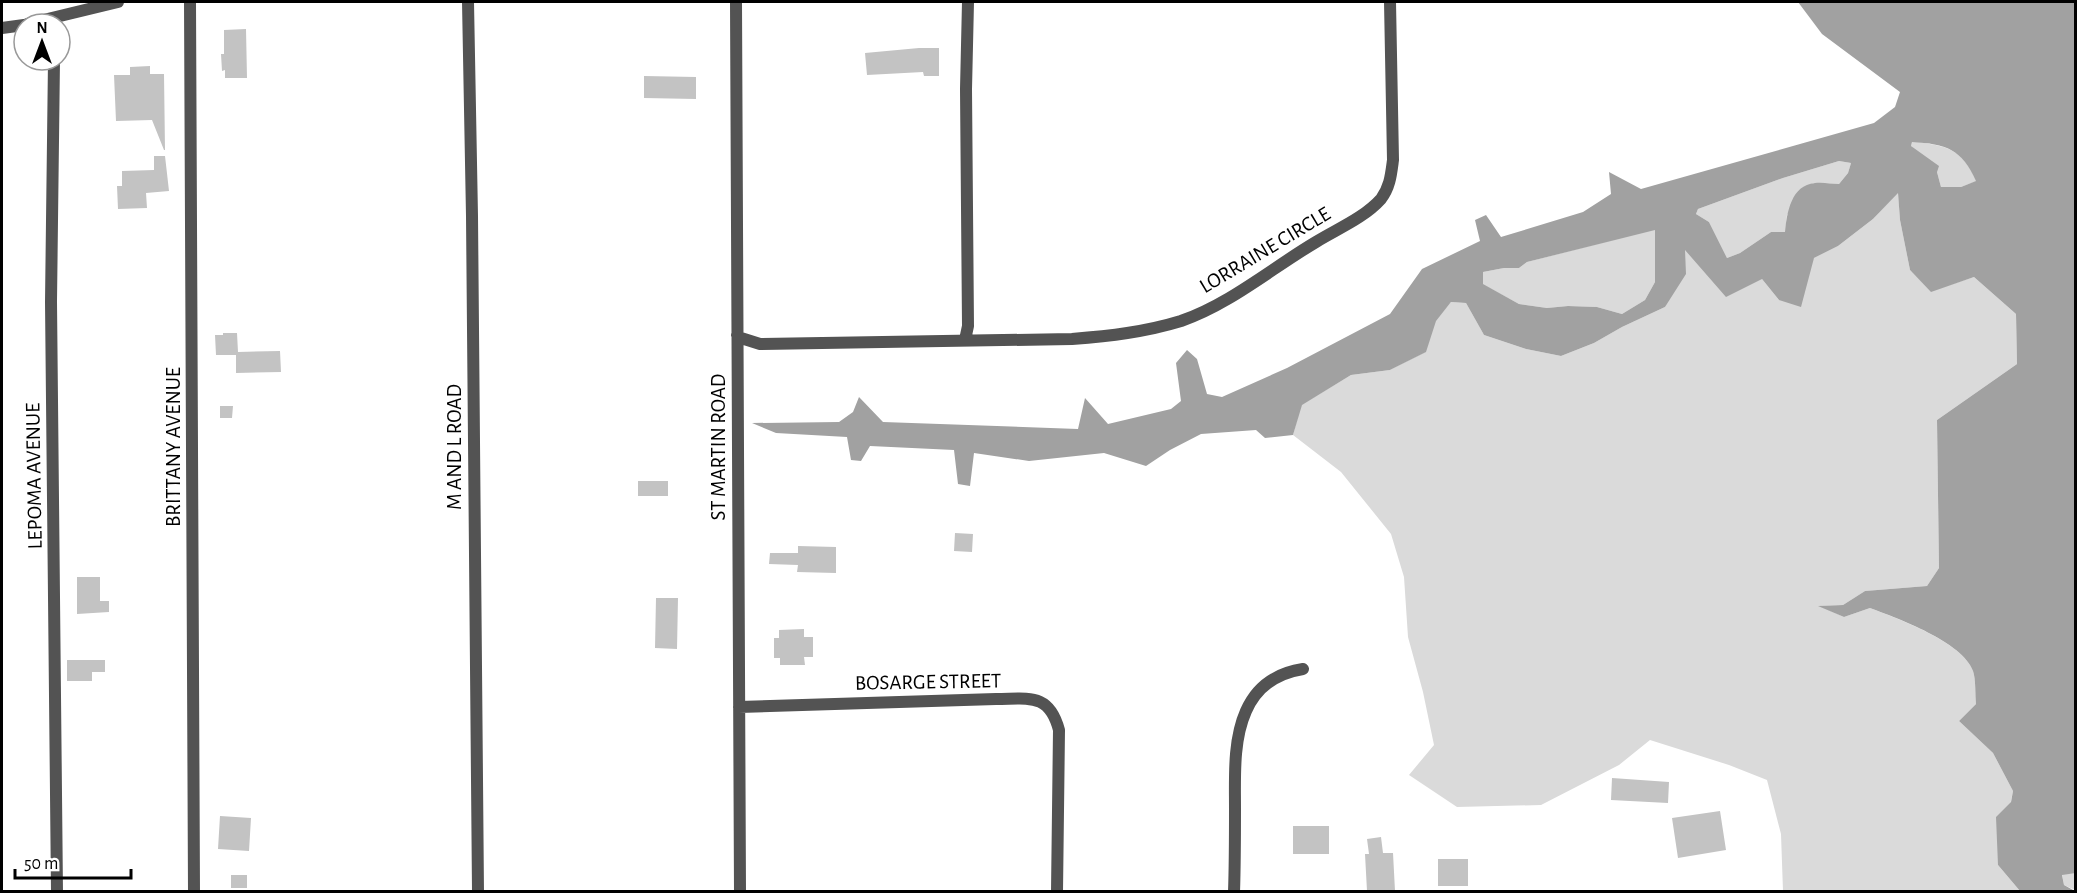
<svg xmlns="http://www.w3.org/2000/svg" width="2077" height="893" viewBox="0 0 2077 893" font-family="'Alegreya Sans',sans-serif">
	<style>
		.green { fill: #dadada }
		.water { fill: #a1a1a1; fill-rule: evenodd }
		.building { fill: #c3c3c3 }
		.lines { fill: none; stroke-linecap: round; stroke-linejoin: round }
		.minor { stroke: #535353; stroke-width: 12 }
		.tertiary { stroke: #535353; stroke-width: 12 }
		.labels { text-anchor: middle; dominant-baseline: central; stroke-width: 6; stroke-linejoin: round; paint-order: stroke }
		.street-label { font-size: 21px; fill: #000; stroke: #fff }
	</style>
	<rect width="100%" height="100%" fill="#fff"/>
	<path class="green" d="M1912,141C1948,147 1959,146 1977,181L1961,187H1941L1937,172L1911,146Z
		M1839,161L1851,163L1848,173L1839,184L1813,183L1787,215L1785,232H1771L1740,253L1727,258L1709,222L1696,214L1698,209L1783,178Z
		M1898,192L1900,220L1910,270L1931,291L1974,277L2016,314L2017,364L1937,420L1939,568L1927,586L1865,591L1843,605L1820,606L1844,617L1870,608C1896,618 1963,642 1973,671C1976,680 1975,694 1976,704L1959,721L1993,753L2013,791L1998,865L2020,891H1783L1781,834L1767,780L1729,765L1650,740L1619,765L1541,805L1457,807L1409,775L1434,745L1423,692L1408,637L1404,577L1391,534L1341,472L1293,435L1301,405L1351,375L1390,370L1425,352L1435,321L1451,302L1466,303L1484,335L1526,349L1561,356L1594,343L1622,327L1665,307L1684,249L1762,279L1779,300L1814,258L1838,246L1873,219Z
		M1655,229V282L1645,300L1622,314L1597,307L1568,306L1547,308L1519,304L1482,284L1483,272L1504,268H1519L1527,262Z
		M2075,873V890L2064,885L2062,874Z"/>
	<path class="water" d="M1798,2H2075L2076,873L2062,875L2064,885L2075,891H2020L1998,865L1996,817L2011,802L2013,791L1993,753L1959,721L1976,704C1975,694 1976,680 1973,671C1963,642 1897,618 1870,608L1844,617L1818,606L1843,605L1865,591L1927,586L1939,568L1937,420L2017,364L2016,314L1974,277L1931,292L1910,270L1900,220L1898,193L1873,219L1838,246L1814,258L1801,307L1779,300L1762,279L1726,297L1685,250L1686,274L1665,307L1622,327L1594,343L1561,356L1526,349L1484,335L1466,303L1451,302L1436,321L1426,352L1390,370L1351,375L1302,405L1293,435L1265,438L1256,430L1201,434L1170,450L1146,466L1104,453L1029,461L974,453L970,486L958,484L954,450L870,446L861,461L851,460L847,437L776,433L752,423L839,422L853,412L859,397L883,422L1078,429L1085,398L1108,424L1171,409L1181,401L1176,363L1187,350L1197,359L1207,394L1222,397L1287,368L1390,314L1422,269L1480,241L1475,220L1486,215L1501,237L1583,212L1611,194L1609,172L1641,189L1874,123L1895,107L1900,92L1822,34ZM1912,142C1946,144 1962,149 1976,181L1961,187H1941L1937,172L1939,166L1911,146ZM1839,161L1851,163L1848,173L1839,184C1832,184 1823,182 1815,183C1791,185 1787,213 1785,232H1771L1740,253L1727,258L1709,222L1696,214L1698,209L1783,178ZM1655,230V282L1645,300L1622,314L1597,307L1568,306L1547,308L1519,304L1483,284V272L1504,268H1519L1527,262Z"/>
	<path class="building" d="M246,29L247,78H225V70L222,71L221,54H224V30Z
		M919,48H939V76H924L923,72L867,75L865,53Z
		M150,66V74H164L165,150H164L152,120L116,121L114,75H130V67Z
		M644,76L696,77V99L644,98Z
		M154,156H165L169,191L146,193L147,208L118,209L117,186H122V171L154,170Z
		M223,333H237L238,352L280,351L281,372L236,373V355H216L215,335H223Z
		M220,406H233L232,418H220Z
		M638,481H668V496H638Z
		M955,533L973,534L972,552L954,551Z
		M798,546L836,547V573L797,572L798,565L769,564L770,553H798Z
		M77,577H100V601H109V612L77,614Z
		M656,598H678L677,649L655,648Z
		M804,629V637H813V657H804L805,665H780V658H774V638H779V630Z
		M67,660H105V672H92V681H67Z
		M1612,778L1669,782L1668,803L1611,800Z
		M1720,811L1726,850L1678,858L1672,818Z
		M220,816L251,818L249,851L218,849Z
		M1293,826H1329V854H1293Z
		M1381,837L1383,853H1393L1395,891H1367L1365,854H1369L1367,839Z
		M1438,859H1468V886H1438Z
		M231,875H247V888H231Z"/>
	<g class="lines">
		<path class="minor" d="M468,2L472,216L478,892
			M736,2L740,892
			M27,24L118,2
			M2,28L24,25
			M54,60L51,302L57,892
			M737,335L741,338L760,344L1072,339C1110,336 1145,332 1181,321C1230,304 1272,268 1316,242C1337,229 1364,218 1381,199C1390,187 1391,175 1393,160L1390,2
			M965,340L968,326L966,89L968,2
			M739,707L996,699C1028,699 1049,692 1059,730L1057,892
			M1234,892C1235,864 1235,836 1235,808C1235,777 1233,740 1246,711C1257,686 1277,673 1303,669"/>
		<path class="tertiary" d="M190,2L194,892"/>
	</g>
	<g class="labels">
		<g class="street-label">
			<text transform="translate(1265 250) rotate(-31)">LORRAINE CIRCLE</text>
			<text transform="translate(173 447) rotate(-90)">BRITTANY AVENUE</text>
			<text transform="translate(454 447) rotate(-90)">M AND L ROAD</text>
			<text transform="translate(718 447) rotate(-90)">ST MARTIN ROAD</text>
			<text transform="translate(34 476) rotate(-91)">LEPOMA AVENUE</text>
			<text transform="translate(928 682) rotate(-1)">BOSARGE STREET</text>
		</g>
	</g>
	<rect width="2077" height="893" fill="none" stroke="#000000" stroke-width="6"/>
	<g transform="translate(42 42)"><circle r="28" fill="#ffffff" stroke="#999999" stroke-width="1.5"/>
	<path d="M0-4.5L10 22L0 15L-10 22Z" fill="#000000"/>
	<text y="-9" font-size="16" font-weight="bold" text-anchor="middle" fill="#000000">N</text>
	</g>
	<path d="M15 869v9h116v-9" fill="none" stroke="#000000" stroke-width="3"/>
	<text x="24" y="869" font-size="18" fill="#000000" stroke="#ffffff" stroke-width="4.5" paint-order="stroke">50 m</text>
</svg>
